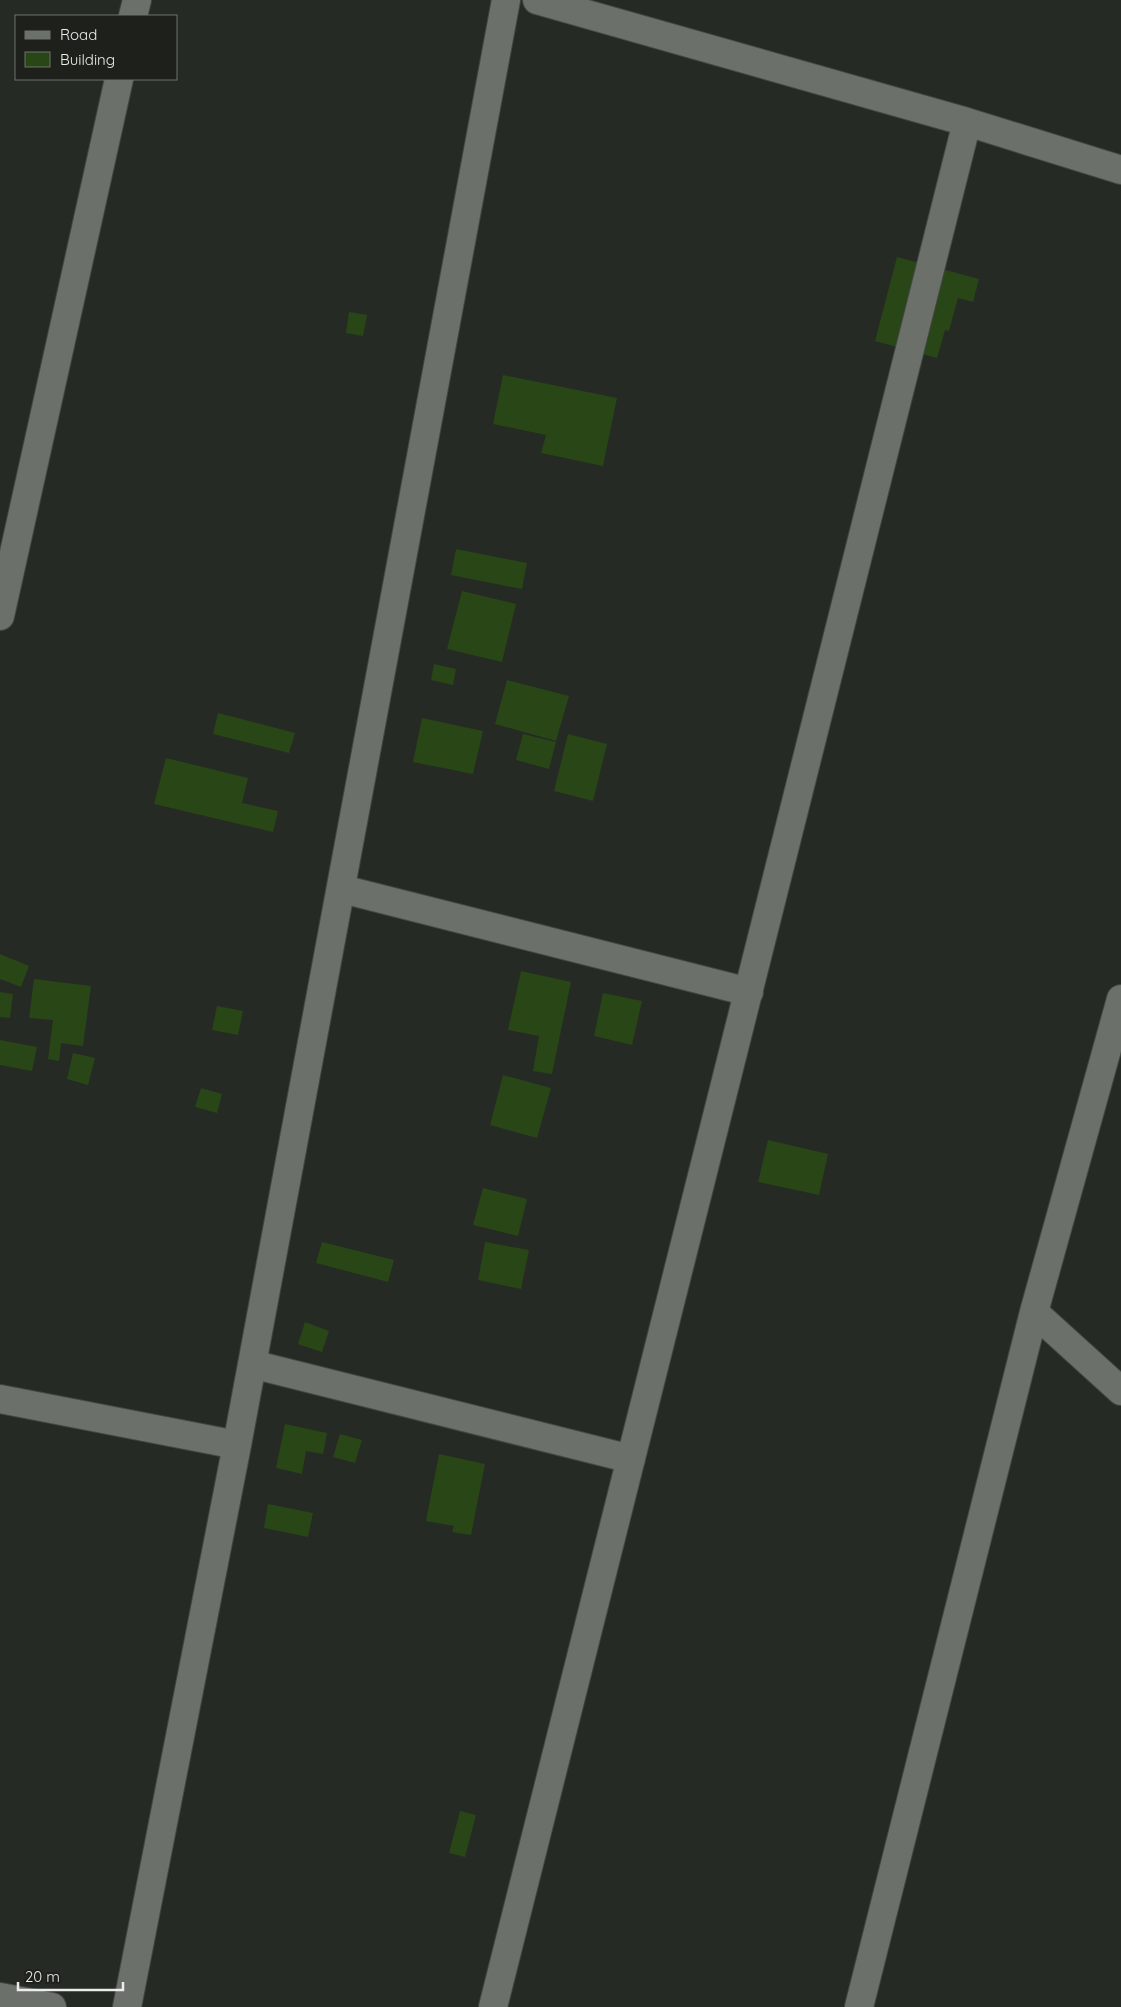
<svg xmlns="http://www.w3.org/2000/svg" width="1121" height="2007" viewBox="0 0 1121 2007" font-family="Quicksand,sans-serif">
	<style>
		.building { fill: #294616 }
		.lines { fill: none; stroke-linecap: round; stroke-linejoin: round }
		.minor-casing { stroke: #444743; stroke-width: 30 }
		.minor { stroke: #6c706a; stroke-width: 28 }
	</style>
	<rect width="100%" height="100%" fill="#262a25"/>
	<path class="building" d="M897,257L979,279L973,302L958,298L949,331L945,330L937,358L875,341Z
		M349,312L367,315L363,336L346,333Z
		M503,375L617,398L603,466L541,453L546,435L493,424Z
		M456,549L527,563L522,589L451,575Z
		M462,591L516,604L502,662L447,649Z
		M434,664L456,669L453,685L431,680Z
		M507,680L569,696L556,741L495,724Z
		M218,713L295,733L289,753L213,734Z
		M422,718L483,731L473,774L413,762Z
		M523,734L556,742L549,769L516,760Z
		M568,734L607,744L593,801L554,791Z
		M166,758L248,778L242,803L278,811L273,832L154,804Z
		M0,954L29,966L21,987L0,979Z
		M521,971L571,982L552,1074L533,1071L539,1036L508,1030Z
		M34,979L91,986L83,1046L61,1043L59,1061L48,1059L53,1020L29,1018Z
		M0,992L13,994L10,1018L0,1017Z
		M603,993L642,1001L632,1045L594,1036Z
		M217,1006L243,1011L238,1035L212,1030Z
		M0,1040L37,1047L32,1071L0,1065Z
		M73,1053L95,1058L88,1085L67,1079Z
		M503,1075L551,1088L537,1138L490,1125Z
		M201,1088L222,1094L217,1113L195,1107Z
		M768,1140L828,1154L819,1195L758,1182Z
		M483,1188L527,1199L518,1236L473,1225Z
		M322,1242L394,1260L388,1282L316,1263Z
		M485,1242L529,1250L521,1289L478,1280Z
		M305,1322L329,1331L322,1352L298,1344Z
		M285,1424L327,1433L323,1454L306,1451L302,1474L276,1468Z
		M340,1434L362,1440L355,1463L333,1457Z
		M439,1454L485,1464L471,1535L452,1532L454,1526L426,1521Z
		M268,1504L313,1513L308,1537L264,1528Z
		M460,1811L476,1815L465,1857L449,1853Z"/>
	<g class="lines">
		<g class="minor-casing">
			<path id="minor" d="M537,0L967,122L1121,170
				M133,16L137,0
				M0,616L119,79
				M342,889L749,992
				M1034,1312L1121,1391
				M252,1364L631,1459
				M0,1399L237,1445
				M0,1997L52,2007
				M127,2007L237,1445L506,0
				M493,2007L967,122
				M859,2007L1034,1312L1121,999"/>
		</g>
		<use href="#minor" class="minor"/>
	</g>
	<rect x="15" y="15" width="162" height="65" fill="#1d201b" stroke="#6f726d"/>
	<rect x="25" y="31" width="25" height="8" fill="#6c706a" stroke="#6f726d"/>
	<text x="60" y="40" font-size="15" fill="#eaede9">Road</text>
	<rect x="25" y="52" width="25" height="15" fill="#294616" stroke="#6f726d"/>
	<text x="60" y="65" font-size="15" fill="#eaede9">Building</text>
	<path d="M18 1982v8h105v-8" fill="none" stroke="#eaede9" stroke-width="2.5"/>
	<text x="25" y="1982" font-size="15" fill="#eaede9" stroke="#1d201b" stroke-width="4" paint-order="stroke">20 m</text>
</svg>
